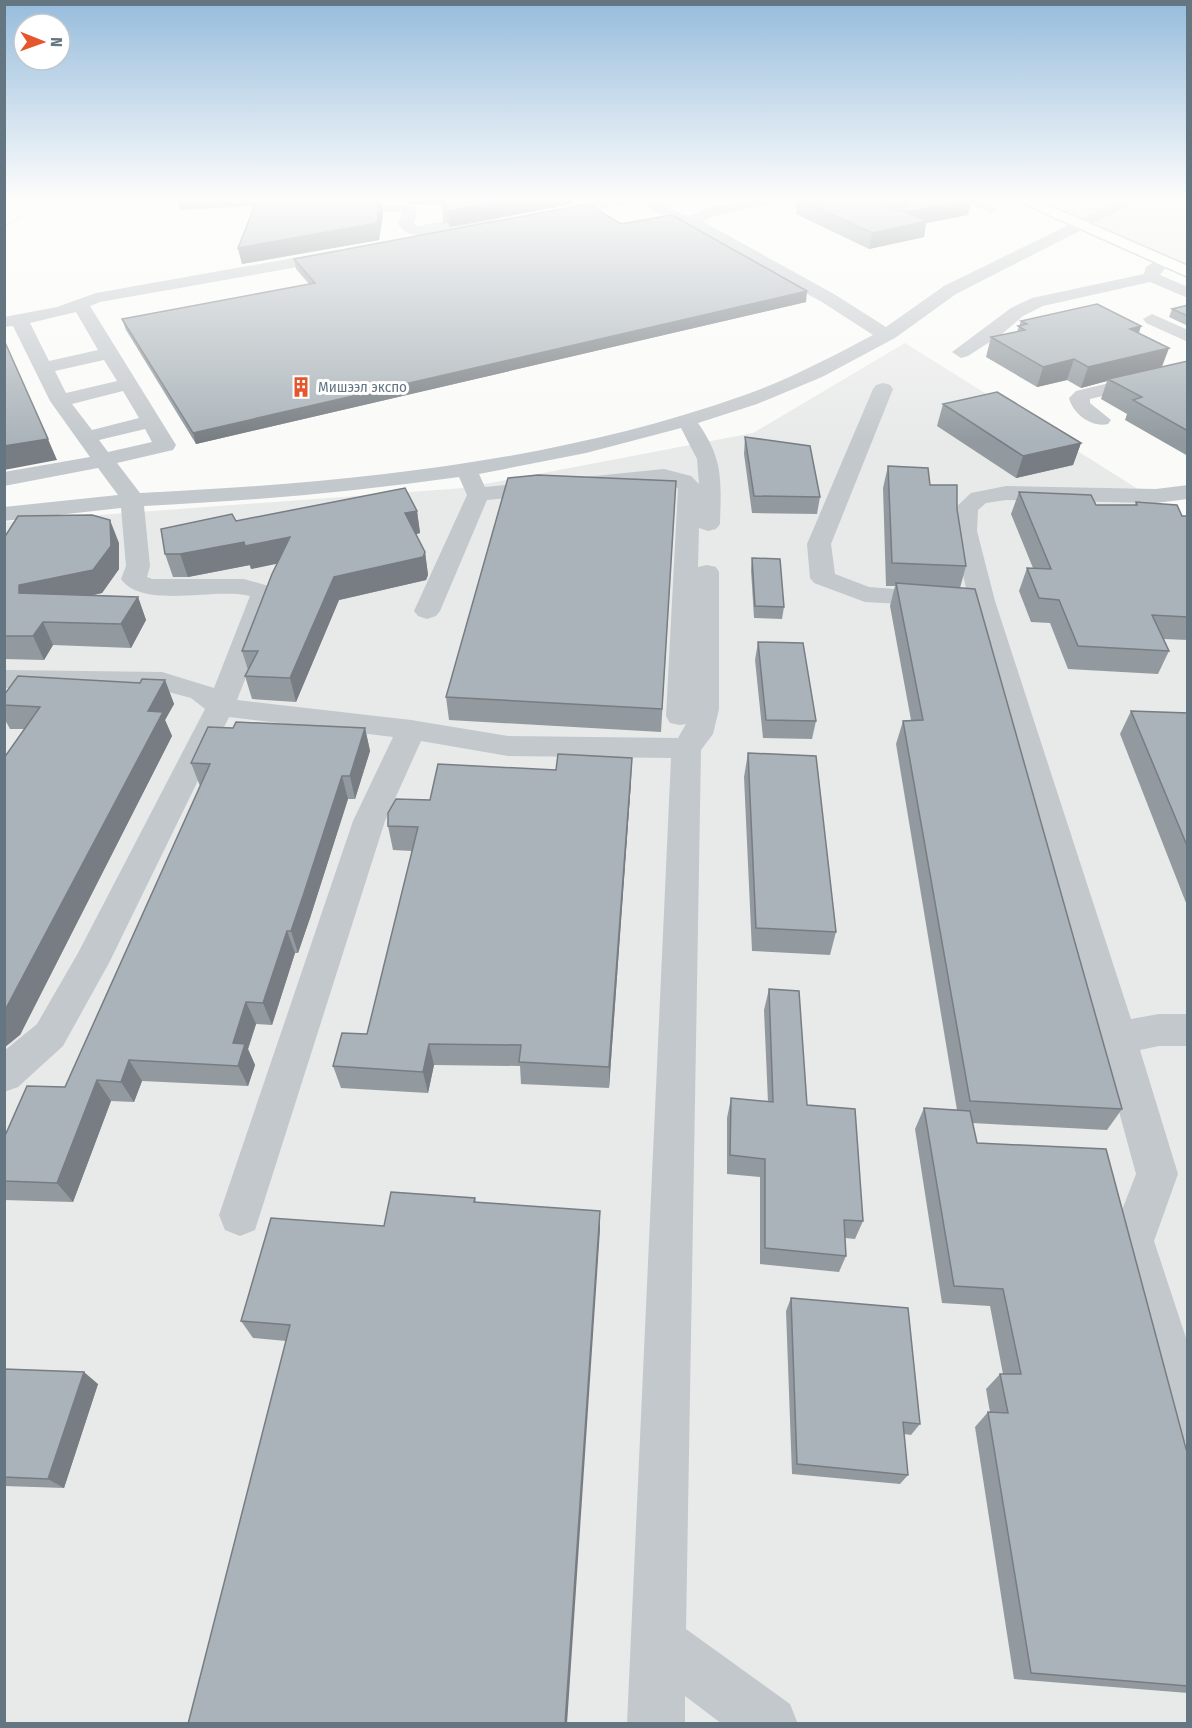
<svg xmlns="http://www.w3.org/2000/svg" width="1192" height="1728" viewBox="0 0 1192 1728" font-family="'Fira Sans Condensed',sans-serif">
	<style>
		.built { fill: #e8e9e9 }
		.lines { fill: none; stroke-linecap: round; stroke-linejoin: round }
		.highway-casing { stroke: #b4b9bd; stroke-width: 3 }
		.path { stroke: #bbbfc2; stroke-width: 1.5; stroke-dasharray: 1.5 1.5; stroke-linecap: butt }
		.minor { fill: #c3c8cc; fill-rule: evenodd }
		.highway { fill: #fff; fill-rule: evenodd }
		.wall { fill: #929a9f }
		.shaded-wall { fill: #777d82 }
		.building { fill: #aab3b9; stroke: #777d82; stroke-width: 1.5 }
		.labels { text-anchor: middle; dominant-baseline: central; stroke-width: 6; stroke-linejoin: round; paint-order: stroke }
		.far-poi-label { font-size: 15px; fill: #657683; stroke: #fff; text-anchor: start }
	</style>
	<rect width="100%" height="100%" fill="#fafaf8"/>
	<path class="built" d="M1040,200H1187V264Z
		M905,343L1165,506L1188,541L1187,1723H5L4,522L464,488L753,433Z"/>
	<g class="lines">
		<g class="highway-casing">
			<path id="highway" d="M1016,200H1036L1188,266V277Z"/>
		</g>
		<path class="path" d="M4,227L43,200"/>
		<path class="minor" d="M319,200H343L356,205H411L417,212L414,223L416,226L492,214L499,218L492,222L423,236C412,235 405,234 398,224L402,212L355,213Z
			M603,200H636L629,204L548,219L541,215L548,211Z
			M637,200H655L681,214L689,216L706,209L747,200H778L771,204L715,216L702,221L834,294L886,327L944,286L1120,200H1140L956,294L895,338L822,377L757,404L698,423C724,460 721,481 720,524L716,529L708,531L699,528L698,567L707,565L716,567L719,572V709L713,734L701,750L686,1629L790,1704L798,1724H722L685,1696V1724H627L671,758L508,756L421,741L385,821L255,1230L240,1236L225,1230L219,1215L353,821L393,737L229,717L109,963L63,1046L18,1087L4,1092V1051L37,1024L78,953L205,709L191,698L161,690L4,688V670L162,672L214,688L250,596C216,587 143,610 121,579L126,566L121,508L4,521V507L118,495L98,468L4,486V472L90,457L50,401L13,326L4,327V317L57,307L96,293L338,250L344,252L346,255L338,260L100,302L90,306L176,445L173,450L117,463L140,493C343,483 549,464 742,396C788,380 831,357 873,335L822,302L757,267L686,225L671,221ZM76,312L98,350L49,361L30,323ZM104,360L117,381L66,393L55,371ZM123,391L139,418L92,430L72,404ZM681,428L697,459L699,484L691,476L664,469L485,487L479,474L586,453ZM145,429L152,442L108,452L99,440ZM459,477L467,495L414,611L418,616L427,619L436,616L440,611L487,500L664,483L678,488L666,716L670,723L680,725L686,724L678,738L508,736L411,720L237,700L276,600L272,587L244,579H152L147,577L150,566L144,506C250,501 354,492 459,477Z
			M962,200H983L998,209L991,213Z
			M1163,256L1171,261L1160,275L1188,287V298L1150,282L1043,306L1023,316L1002,334L968,356L961,358L952,352L1011,308L1032,298L1144,274L1146,267Z
			M1152,314L1188,330V342L1146,323L1143,319Z
			M1188,364V376L1090,399V403L1111,420L1108,424C1092,428 1073,414 1069,398L1076,391Z
			M883,383L890,385L893,389L831,544L835,574L869,587L947,593L951,598L947,603L938,606L865,602L814,583L810,578L807,544L873,389L876,385Z
			M1188,485V499L1156,503L1006,500L986,503L978,510L977,531L995,601L1131,1019L1159,1014H1188V1046H1159L1140,1050L1178,1174L1154,1241L1188,1344V1443L1171,1436L1164,1419L1110,1241L1136,1174L1099,1038L969,601L953,531L955,508L971,493L1006,486L1156,489Z"/>
		<use href="#highway" class="highway"/>
	</g>
	<path class="wall" d="M178,200H572V204L450,227L448,223H443L442,205L410,204L406,202H381L383,215L379,240L242,264L238,248L254,206L180,210Z
		M797,200H971L968,215L926,223L924,237L869,249L796,214Z
		M621,224L806,302L196,444L126,330L122,319L309,284L296,269L294,259Z
		M1188,305V326L1169,317L1172,309Z
		M1021,321L1141,326L1139,333L1169,348L1162,367L1188,361V456L1125,420L1127,414L1101,399L1107,381L1081,388L1067,380L1037,387L986,357L991,337L1017,332Z
		M943,404L1081,443L1073,465L1016,478L937,426Z
		M745,437L820,497L817,514L752,513L744,454Z
		M888,466L930,485L957,509L966,566L960,588L1122,1109L1107,1130L972,1123L977,1143L1188,1456V1693L1014,1679L975,1427L988,1412H990L986,1389L1000,1374H1003L990,1306L942,1303L915,1129L924,1108L957,1110L896,744L903,721L911,720L890,606L895,586H886L883,488Z
		M676,481L661,732L449,720L446,697Z
		M1019,492L1096,505H1135L1136,502L1182,516H1188V640L1164,639L1169,651L1158,674L1068,669L1050,623L1031,622L1019,591L1027,568H1033L1011,514Z
		M417,511L420,533L416,534L425,552L428,575L426,580L339,600L296,702L252,699L245,676L248,670L242,651L277,563L251,569L250,565L188,577H173L165,554L236,521Z
		M4,538L119,543V569L102,593L94,595L138,597L146,620L131,648L53,645L44,660L4,659Z
		M752,558L784,607L782,619L754,618L751,570Z
		M758,642L816,721L812,739L763,738L755,660Z
		M165,680L174,704L165,720L172,736L20,1035L24,729H10L4,718V695Z
		M1131,711L1188,713V908L1120,734Z
		M233,728H365L370,751L355,799H348L310,918L298,953H295L272,1025L256,1024L248,1049L255,1065L248,1086L142,1081L134,1102L111,1101L73,1202L4,1200V1138L65,1087L200,786L191,763Z
		M748,753L836,932L830,955L752,951L744,777Z
		M631,782L609,1088L521,1084L520,1066L434,1065L428,1093L341,1088L333,1066L367,1034L412,851L393,850L388,826L430,800Z
		M769,989L807,1105L863,1221L855,1239L845,1238L846,1256L839,1272L760,1264V1177L727,1174V1118L731,1098L768,1102L764,1010Z
		M475,1198L476,1203L600,1230L286,1341L253,1338L241,1321L384,1226Z
		M791,1298L920,1424L911,1435L904,1434L908,1475L900,1484L792,1474L786,1311Z
		M4,1369L98,1384L64,1488L4,1486Z"/>
	<path class="shaded-wall" d="M381,200L383,215L379,240L242,264L238,248Z
		M506,200H572V204L450,227L448,211Z
		M971,201L968,215L926,223L924,237L869,249L872,233L905,212Z
		M807,291L806,302L196,444L193,433Z
		M1141,326L1134,346L1130,329Z
		M1169,348L1161,368L1108,379L1107,381L1081,388L1088,367Z
		M1074,359L1067,380L1037,387L1043,367Z
		M48,439L57,460L4,470V446Z
		M1081,443L1073,465L1016,478L1023,456Z
		M417,511L420,533L409,536L405,513Z
		M110,520L119,543V569L102,593L29,608L19,593V585Z
		M290,537L295,560L251,569L245,546Z
		M244,542L250,565L188,577L180,554Z
		M425,552L428,575L426,580L339,600L296,702L290,678L334,577Z
		M138,597L146,620L131,648L121,624Z
		M43,622L53,645L44,660L33,636Z
		M165,680L174,704L165,720L172,736L20,1035L4,1048V1012L148,711Z
		M365,728L370,751L355,799L350,776Z
		M632,758L631,782L609,1088V1067Z
		M342,776L348,799L310,918L298,953L291,931Z
		M287,931L295,953L272,1025L263,1003Z
		M246,1002L256,1024L248,1049L255,1065L248,1086L238,1066L233,1043Z
		M429,1044L434,1065L428,1093L423,1072Z
		M129,1060L142,1081L134,1102L121,1082Z
		M97,1080L111,1101L73,1202L57,1183Z
		M600,1211V1230L567,1724H565Z
		M84,1372L98,1384L64,1488L48,1479Z"/>
	<path class="building" d="M257,200H380L377,223L238,248Z
		M443,200H506L448,211L447,207H442Z
		M801,200H876L892,210H903L906,203L902,200L971,201L905,212L927,221L872,233Z
		M588,204L621,224L672,215L807,291L193,433L122,319L315,283L294,259Z
		M1097,304L1141,326L1130,329L1169,348L1088,367L1074,359L1043,367L991,337L1025,330L1018,326L1027,324L1021,321Z
		M1188,305V316L1172,309Z
		M4,340L48,439L4,446Z
		M1188,361V431L1133,400L1142,397L1108,379Z
		M997,392L1081,443L1023,456L943,404Z
		M745,437L810,446L820,497L754,496Z
		M888,466L928,468L930,485H957V509L966,566L892,563Z
		M538,475L676,481L662,709L446,697L508,478Z
		M405,488L417,511L405,513L425,552L423,557L334,577L290,678L245,676L258,651H242L272,574L290,537L245,546L244,542L180,554H165L161,529L232,514L236,521Z
		M1019,492L1091,495L1096,505H1137L1136,502L1177,505L1182,516H1188V617L1152,615L1169,651L1078,646L1059,600L1039,598L1027,568L1051,569Z
		M92,515L110,520L111,546L93,570L19,585V593L138,597L121,624L43,622L33,636H4V538L18,516Z
		M752,558L780,559L784,607L755,606Z
		M896,583L975,589L1122,1109L970,1101L903,721L923,720Z
		M758,642L803,643L816,721L766,720Z
		M18,676L140,683L142,679L165,680L148,711L163,712L4,1012V758L40,707L4,705V695Z
		M1131,711L1188,713V848Z
		M236,722L365,728L350,776H342L303,896L291,931H287L263,1003L246,1002L233,1043L245,1044L238,1066L129,1060L121,1082L97,1080L57,1183L4,1181V1138L27,1086L65,1087L210,764L191,763L208,727L233,728Z
		M748,753L816,756L836,932L756,928Z
		M558,754L632,758L609,1067L519,1062L521,1045L429,1044L423,1072L333,1066L342,1033L367,1034L418,827L388,826V813L396,799L430,800L438,764L556,770Z
		M769,989L799,991L807,1105L855,1109L863,1221L844,1220L846,1256L765,1248V1159L730,1155L731,1098L773,1102Z
		M924,1108L970,1111L977,1143L1106,1149L1188,1456V1686L1031,1673L988,1412L1008,1413L1000,1374H1021L1003,1289L954,1286Z
		M391,1192L475,1198L474,1202L600,1211L565,1724H188L290,1325L241,1321L271,1218L384,1226Z
		M791,1298L908,1308L920,1424L903,1422L908,1475L797,1464Z
		M4,1369L84,1372L48,1479L4,1477Z"/>
	<linearGradient id="sky" x2="0" y2="1"><stop stop-color="#96bcdc"/><stop offset="0.45" stop-color="#fdfdfc"/><stop offset="1" stop-color="#fdfdfc" stop-opacity="0"/></linearGradient>
	<rect width="1192" height="442" fill="url(#sky)"/>
	<defs>
		<g id="building-bare" transform="scale(1.62)"><path d="M-4-6H4V6H1V3H-1V6H-4ZM-2.5-4.3h1.7v1.8h-1.7ZM.8-4.3h1.7v1.8H.8ZM-2.5-1h1.7V.8h-1.7ZM.8-1h1.7V.8H.8Z" fill="#e4572e" stroke="#fff" stroke-width="2.5" paint-order="stroke"/></g>
	</defs>
	<g fill-rule="evenodd">
		<use href="#building-bare" x="301" y="387"/>
	</g>
	<g class="labels">
		<g class="far-poi-label">
			<text x="318" y="387">Мишээл экспо</text>
		</g>
	</g>
	<rect width="1192" height="1728" fill="none" stroke="#657683" stroke-width="12"/>
	<g transform="translate(42 42) rotate(91)"><circle r="28" fill="#ffffff" stroke="#c1c8cd" stroke-width="1.5"/>
	<path d="M0-4.5L10 22L0 15L-10 22Z" fill="#e4572e"/>
	<text y="-9" font-size="16" font-weight="bold" text-anchor="middle" fill="#657683">N</text>
	</g>
</svg>
